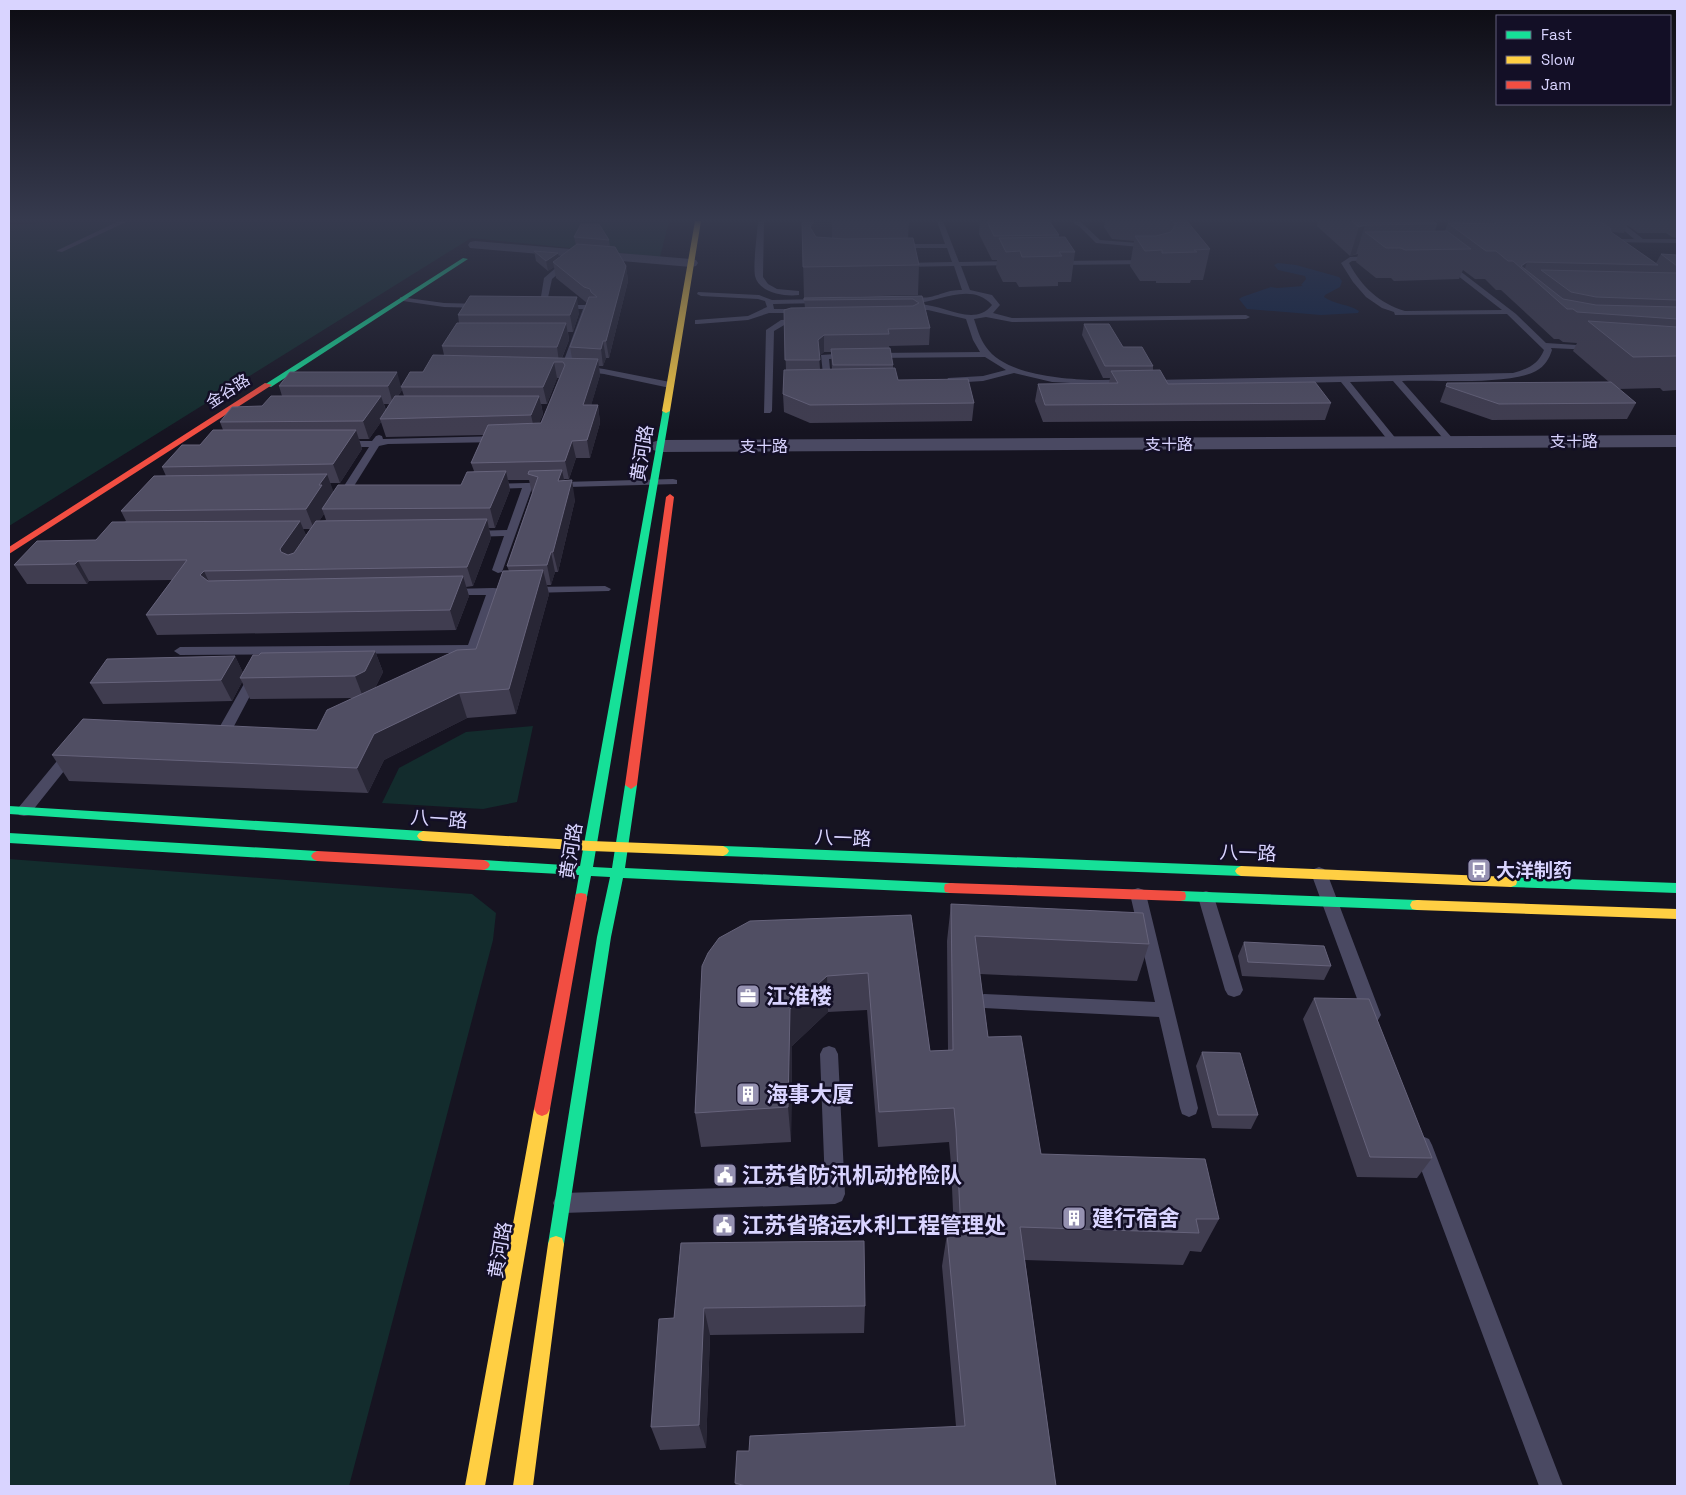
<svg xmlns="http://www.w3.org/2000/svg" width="1686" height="1495" viewBox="0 0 1686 1495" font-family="'Space Grotesk','Noto Sans SC',sans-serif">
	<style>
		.green { fill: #132c2d }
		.water { fill: #0d2144 }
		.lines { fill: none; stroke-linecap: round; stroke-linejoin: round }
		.lane { fill: #4a4962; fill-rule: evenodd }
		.street { fill: #4a4962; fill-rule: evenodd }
		.fast { fill: #16e098; fill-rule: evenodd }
		.slow { fill: #ffcf43; fill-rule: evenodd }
		.jam { fill: #f24e42; fill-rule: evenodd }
		.wall { fill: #403d50; fill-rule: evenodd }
		.shaded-wall { fill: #282635 }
		.building { fill: #504e63; stroke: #66637b }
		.labels { text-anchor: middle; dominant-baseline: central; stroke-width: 5; stroke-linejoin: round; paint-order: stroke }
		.far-street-label { font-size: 16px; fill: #d9d4ff; stroke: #130f26 }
		.street-label { font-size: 19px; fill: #d9d4ff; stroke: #130f26 }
		.poi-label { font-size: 19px; font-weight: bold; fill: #d9d4ff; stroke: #130f26; text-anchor: start }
		.near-poi-label { font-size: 22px; font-weight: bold; fill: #d9d4ff; stroke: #130f26; text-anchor: start }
	</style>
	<rect width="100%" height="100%" fill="#161421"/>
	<path class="green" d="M74,221H669L660,257L471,238L9,526V225Z
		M533,726L517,802L483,809L382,803L399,768L466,732Z
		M9,859L472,894L496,913L493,940L349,1486H9Z"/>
	<path class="water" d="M1278,263L1296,265L1339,277L1342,281L1340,287L1325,295L1324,297C1335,305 1349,304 1359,311L1358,313L1321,315L1247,309L1239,299L1242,297L1271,287L1277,288L1303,286L1301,285L1306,279L1305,276L1278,270L1274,265Z"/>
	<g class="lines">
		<path class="lane" d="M119,221H128L62,252L56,251Z
			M758,221H764L763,277L768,284L777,289L799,291V295C785,297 759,293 755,276C753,263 757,236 758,221Z
			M937,221H943L959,262L1014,261L1018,263L1014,265L961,266L970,290L992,295L1000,305L993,313L1012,318L1246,315L1250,317L1246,319L1012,322L986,317L974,319C977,328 980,339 986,347C1005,375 1063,379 1094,380C1106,380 1118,379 1129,381V385L1126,386L1052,382L1014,373L983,381L951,383L947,380L948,378L983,376L1006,370L985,357L871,358V354L874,353L980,352L973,340L966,319L928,310L907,311L903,309C929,291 970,333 992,305C967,276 922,314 902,300C910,295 921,299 930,297C944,294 946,290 962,290L954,266L901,267L897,265L901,263L952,262L947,248H898L895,246L898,244H945Z
			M1071,221L1081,222L1100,240L1151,244L1154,246L1151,248L1096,243L1080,227Z
			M1613,221H1620L1643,239H1677V243L1604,242L1603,241L1606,239H1634Z
			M1379,256L1380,258L1376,260L1352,261L1349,263C1362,287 1379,303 1405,311L1502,310L1444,265L1443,263L1447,261L1516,314L1546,343L1592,346L1596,348L1592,350L1551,348L1552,350C1549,359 1545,366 1536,371C1510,385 1434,380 1402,381L1454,440L1456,442L1451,445L1448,444L1393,381L1350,382L1397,440L1399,442L1394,445L1391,444L1341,382L1150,386L1146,383L1150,380L1513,373C1527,369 1538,365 1544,350L1507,314L1395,315L1394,312L1382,308L1366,297L1353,282L1341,263L1350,257Z
			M566,259L573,261L552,279L546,307L539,309L544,278Z
			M1149,260H1152V264L1056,265L1052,263L1056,261Z
			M698,292L759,295L772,300L822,299L826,301L822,303L773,304L774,309H806V313H769L748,320L698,324H695V320L748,316L767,307L765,301L758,299L701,296L697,294Z
			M400,297L444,303L482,304L486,306L482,308L444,307L403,301H400Z
			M558,305H588L592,307L569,368L565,371L561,368L583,309H561L557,307Z
			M801,319L805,321L804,323L786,324L774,331L772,411L770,413H764L766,330L781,320Z
			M850,353L853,354V358L829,359L831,379L836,382L832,385L824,384L821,355Z
			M582,366L604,369L670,382L674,385L670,388L604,374L579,371V367Z
			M379,435L382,436L383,439L500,436L505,439L500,442L388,444L379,446L344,502H336L335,500L369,447H342L337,444L342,441H372L376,436Z
			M673,479L677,480V484L532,488L502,572L498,573L492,570L504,536L472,537L467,534L472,531L507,530L522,488L491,489L486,486L487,484Z
			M605,586L611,589L609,591L530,593L524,590L530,587Z
			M493,588L505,589L507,591L505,593L498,595L479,649L456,662L450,658L456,653L180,655L174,651L180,647L468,645L486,595H450L444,592L450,589Z
			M255,671L261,675L233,728L231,731H221L219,728L249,675Z
			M71,748L76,750L78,753L76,756L29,815L24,816L19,815L17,811L19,807L66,750Z
			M1319,867L1324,869L1327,873L1381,1015L1378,1020L1372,1022L1366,1020L1363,1015L1311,873L1314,869Z
			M1138,888L1144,890L1146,894L1198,1108L1196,1114L1189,1117L1182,1114L1180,1108L1159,1017L984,1008L978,1006L975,1001L978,996L984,994L1155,1002L1130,894L1132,890Z
			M1206,891L1212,893L1214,897L1243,990L1240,995L1234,997L1228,995L1225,990L1198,897L1200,893Z
			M829,1046L835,1048L838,1054L845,1194L842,1201L835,1204L563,1213L556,1210L553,1203L556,1196L563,1193L825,1185L820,1054L823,1048Z
			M1422,1136L1429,1139L1432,1145L1563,1486H1539L1412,1145L1415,1139Z"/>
		<path class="street" d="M475,241L691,259L696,260L698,263L696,266L691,267L470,248L468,245L470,242Z
			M1677,435V447L660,452L653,450L650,446L653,442L660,440Z"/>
		<path class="fast" d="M463,258L468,259L271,387L264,385Z
			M663,409L670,411L593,867L612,868L625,785L631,781L637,785L625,868L950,883L955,884L956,888L955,892L950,893L623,878L611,937L564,1244L562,1250L556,1252L550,1250L548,1244L597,937L610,877L591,876L586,902L581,903L576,902L575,898L579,875L484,870L480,868L478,865L480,862L484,860L580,866Z
			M9,806L423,831L427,833L429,836L427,839L423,841L9,814Z
			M9,833L317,851L321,853L323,856L321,859L317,861L9,843Z
			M723,846L1241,866L1245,868L1247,871L1245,874L1241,876L723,856L719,854L717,851L719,848Z
			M1511,877L1677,883V893L1511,887L1506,885L1505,882L1506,879Z
			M1180,891L1417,900L1422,901L1424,905L1422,909L1417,910L1180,901L1175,900L1174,896L1175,892Z"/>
		<path class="slow" d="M695,221H701L670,411L666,413L662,411Z
			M423,831L591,841L723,846L727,848L729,851L727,854L723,856L591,851L423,841L419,839L417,836L419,833Z
			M1241,866L1511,877L1516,879L1517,882L1516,885L1511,887L1241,876L1237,874L1235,871L1237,868Z
			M1417,900L1677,909V919L1417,910L1412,909L1410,905L1412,901Z
			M542,1102L547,1104L550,1109L485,1486H465L534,1109L537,1104Z
			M556,1236L562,1238L564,1244L533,1486H513L548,1244L550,1238Z"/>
		<path class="jam" d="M265,383L272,385L9,554V547Z
			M670,494L674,497L637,785L631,789L625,785L666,497Z
			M317,851L484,860L488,862L490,865L488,868L484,870L317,861L313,859L311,856L313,853Z
			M950,883L1180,891L1185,892L1186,896L1185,900L1180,901L950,893L945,892L944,888L945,884Z
			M581,893L586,894L587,898L550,1109L547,1114L542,1116L537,1114L534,1109L575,898L576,894Z"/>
	</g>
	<path class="wall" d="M802,221H909L908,239L919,265L918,295L804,298Z
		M980,221H1052V225L1059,235V237L1075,252L1071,282H1058V286L1019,287L1016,282H1003L996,268L997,260H992L979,234Z
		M1105,221H1187L1210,249L1203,280H1191L1190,283H1156V281H1140L1130,266L1134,241L1112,239L1104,227Z
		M1318,221H1434L1437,224L1435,232L1445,231L1448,223H1452L1450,221H1677V238L1672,237L1666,233H1638L1627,225L1624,233L1611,232L1656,263L1661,254L1677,255V390L1663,391L1660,388L1618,389L1636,403L1627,419L1492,420L1440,402L1447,383L1609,382L1573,351L1577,343L1563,342L1559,339H1554L1501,290H1496L1485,279H1475L1463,270L1459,279L1394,281L1391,278H1376L1356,262L1358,254L1350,256L1317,226Z
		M574,237L609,240L610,247L626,266L628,281L609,358H606L603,366H599L600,375L591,405H598L600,423L590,458H576L569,479H564L575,500L558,572H555L551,585H547L549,594L516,714L467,718L384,760L368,793L69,781L52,755L317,730L355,698L250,699L242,682L232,701L103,704L90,683L235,656L243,673L375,651L383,672L375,688L476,649L509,571L507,566L532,493L529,480H508L510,490L495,528H489L491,538L473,586L466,587L469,596L456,630L157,635L146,615L172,580L89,581L87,584H27L14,565L96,540L126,521L121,511L166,476L162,467L200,445L223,430L220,422L262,406L282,396L279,386L290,372L401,387L423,372L444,355L442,346L459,323L458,315L579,313L573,332H568L569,340L562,358H572L570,347L587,303L556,278L554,267L548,271L536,261L534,251L558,253L559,258L576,245ZM557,378H559L541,423H539L543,414L541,404H547ZM402,390L404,396H398ZM384,404H389L386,410ZM381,422L386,437L484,435L471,463L474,471L461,485L333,492L330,483H340L362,449L359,439H369ZM324,514L326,520L319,521ZM303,529H310L306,535Z
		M922,296L930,328L929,345L889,346V348L893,365V368L898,380L974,403L972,421L810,423L784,412L783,394L786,370L784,310L805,308L804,298ZM824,352H831L832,369H820L819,356Z
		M1084,324L1153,366V370L1168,384L1331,403L1325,420L1043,422L1035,401L1038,384L1109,383L1110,378H1103L1082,335Z
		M951,904L1149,944L1137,981L980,974L988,1037L1041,1154L1219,1219L1201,1252L1190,1251L1183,1265L1025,1260L1056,1486H736L735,1483L749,1451L956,1426L942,1266L947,1234H954L951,1164L949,1142L878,1147L867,1010L828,1012L792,1046L791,1142L701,1147L695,1113L702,966L911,915L930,1051L948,1050L947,941Z
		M1244,942L1331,966L1324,980L1242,976L1238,956Z
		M1314,998L1432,1158L1417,1178L1357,1177L1303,1019Z
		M1202,1052L1258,1115L1251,1129L1212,1128L1196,1066Z
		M681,1243L865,1306L864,1333L710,1335L706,1448L660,1450L651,1427L674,1318Z"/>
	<path class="shaded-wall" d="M814,221H832V243L815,249L810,227Z
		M1365,225L1356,254L1350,256L1359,227Z
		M558,253L560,263L553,262L554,267L548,271L546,261Z
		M1527,262L1524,271L1521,266Z
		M626,266L628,281L609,358L606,341Z
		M577,297L579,313L573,332L570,315Z
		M566,323L569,340L560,362H559L557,347Z
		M824,335V352L818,357V340Z
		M603,341L606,358L603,366L601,349Z
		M598,359L600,375L586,423L583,405Z
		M554,362L557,378L547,404L543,387Z
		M397,372L402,390L393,404L388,386Z
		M381,396L387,414L380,419L381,422L369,439L363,421Z
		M539,396L543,414L535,433L531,415Z
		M598,405L600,423L590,458L587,440Z
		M356,430L362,449L340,483L333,464Z
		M572,441L576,458L569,479L565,461Z
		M562,470L566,489L558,481Z
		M506,471L510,490L495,528L490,508Z
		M327,474L334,493L322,509L324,514L314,529L306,509L319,485Z
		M572,480L575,500L558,572L553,552Z
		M487,519L491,538L473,586L467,567Z
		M300,521L308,540L288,569L289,572L280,549Z
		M551,552L555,572L551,585L547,565Z
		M78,561L89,581L87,584L75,564Z
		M543,570L549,594L516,714L509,689Z
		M204,571L213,591L200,575Z
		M463,576L469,596L456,630L450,610Z
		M375,651L383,672L373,692L363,697L355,676Z
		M235,656L245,677L240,678L242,682L232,701L221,680Z
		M459,693L467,718L384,760L368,793L357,768L374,734Z
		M827,976L828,1012L792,1046L791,1142L788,1107L790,1009Z
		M704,1308L710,1335L706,1448L699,1425Z"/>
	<path class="building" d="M802,221H814L810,227L816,237L845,239L913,238L919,265L803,267Z
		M987,221H1049L1059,235L994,236Z
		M1171,221H1187L1210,249L1194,250L1197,252L1162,253V250L1145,251L1135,236H1156L1171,232L1176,224Z
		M1352,221H1434L1437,224L1365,225L1359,227Z
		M1493,221H1600L1610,228L1611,232L1658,265L1527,262L1521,266L1563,299L1596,305L1677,307V319L1577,312L1573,309H1567L1513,261H1508L1496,251H1486L1448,223L1496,224Z
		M581,224H599L609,240L574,237Z
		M1447,231L1471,249L1405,250L1401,248H1386L1365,232Z
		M1065,237L1075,252H1059L1062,256L1022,257L1020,251L1006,252L999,238Z
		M577,244L615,247L626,266L606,341H603L601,349L570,347L589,297H597L591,292L590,289L584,287L553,262Z
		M534,251L558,253L546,261Z
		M1661,254L1677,255V268V266Z
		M1541,270L1676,273L1677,271V300L1596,297L1571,292Z
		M470,296L577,297L570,315H458Z
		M922,296L930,328L888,329L889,334L824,335L818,340L820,360H785L784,310L791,308L913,306L919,303L913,299L804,300V298Z
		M1588,321L1677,327V356L1633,357Z
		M457,323H566L557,347L442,346Z
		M1084,324H1109L1123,347H1142L1153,366H1105Z
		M890,348L893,365H833L831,349Z
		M433,355L598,359L583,405H598L587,440L572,441L565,461L471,463L488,425L541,423L565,365L563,362H554L543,387H401L410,372H423Z
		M895,368L898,380L968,379L974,403L810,405L783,394L784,370Z
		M1160,370L1168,384L1315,382L1331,403L1045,405L1038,384L1118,383L1111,371Z
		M290,372H397L388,386H279Z
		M1611,382L1636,403L1499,404L1446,386L1447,383Z
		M271,396H381L363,421L220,422L232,407L262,406Z
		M395,396H539L531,415L380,419Z
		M213,430H356L333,464L162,467L182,445H200Z
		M562,470L558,481L572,480L553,552H551L547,565L507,566L538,477L528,474L529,471Z
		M506,471L490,508L322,509L338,485H461L467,472Z
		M327,474L319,485H322L306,509L121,511L154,476Z
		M487,519L467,567L204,571L200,575L208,581L463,576L450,610L146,615L187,560L78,561L75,564L14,565L37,541L96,540L112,522L300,521L280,549L281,552L288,555L294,553L316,521Z
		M543,570L509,689L459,693L374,734L357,768L52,755L83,719L317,730L327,710L457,650L476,649L503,571Z
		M375,651L365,671L355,676L240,678L253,655H259L261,653Z
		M235,656L221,680L90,683L107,659Z
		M951,904L1143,913L1149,944L975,936L988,1037L1021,1036L1041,1154L1205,1159L1219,1219H1196L1199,1233L1020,1227L1056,1486H746L735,1483L737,1451H749L750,1436L965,1426L947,1234L961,1233L956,1129L954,1108L879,1112L868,973L827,976L790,1009L788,1107L695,1113L702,966L708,953L719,938L750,921L911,915L930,1051L953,1050Z
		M1244,942L1324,946L1331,966L1248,962Z
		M1314,998L1369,999L1432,1158L1370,1157Z
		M1202,1052L1240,1053L1258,1115H1218Z
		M864,1241L865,1306L704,1308L699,1425L651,1427L659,1319L674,1318L681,1243Z"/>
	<linearGradient id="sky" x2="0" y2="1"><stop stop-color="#0c0b12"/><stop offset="0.51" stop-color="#363a4e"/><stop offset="1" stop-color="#363a4e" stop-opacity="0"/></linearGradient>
	<rect width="1686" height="431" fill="url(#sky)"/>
	<defs>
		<g id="bus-square" transform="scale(1.25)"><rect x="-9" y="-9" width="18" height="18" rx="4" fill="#9591b1" stroke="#130f26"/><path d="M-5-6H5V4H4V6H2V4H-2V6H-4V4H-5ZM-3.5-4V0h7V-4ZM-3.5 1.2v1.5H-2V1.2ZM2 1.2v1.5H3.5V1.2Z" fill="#fff"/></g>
		<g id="office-square" transform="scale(1.25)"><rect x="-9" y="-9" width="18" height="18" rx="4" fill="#9591b1" stroke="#130f26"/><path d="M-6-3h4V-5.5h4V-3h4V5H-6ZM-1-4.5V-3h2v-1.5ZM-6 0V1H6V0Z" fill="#fff"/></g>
		<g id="building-square" transform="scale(1.25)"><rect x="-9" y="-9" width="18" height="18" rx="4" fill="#9591b1" stroke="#130f26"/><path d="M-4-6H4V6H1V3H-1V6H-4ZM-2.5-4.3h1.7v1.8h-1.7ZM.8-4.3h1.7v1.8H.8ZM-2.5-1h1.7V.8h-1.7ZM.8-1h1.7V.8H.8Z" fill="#fff"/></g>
		<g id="civic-square" transform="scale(1.25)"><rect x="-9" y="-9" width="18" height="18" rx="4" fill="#9591b1" stroke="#130f26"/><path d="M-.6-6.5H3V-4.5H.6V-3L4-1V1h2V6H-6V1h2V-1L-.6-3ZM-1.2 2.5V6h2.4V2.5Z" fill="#fff"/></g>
	</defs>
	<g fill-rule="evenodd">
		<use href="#bus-square" x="1479" y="870"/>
		<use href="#office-square" x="748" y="996"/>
		<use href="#building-square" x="748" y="1094"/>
		<use href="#civic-square" x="725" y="1175"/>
		<use href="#building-square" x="1074" y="1218"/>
		<use href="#civic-square" x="724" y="1225"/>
	</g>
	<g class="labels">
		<g class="far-street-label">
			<text transform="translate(228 391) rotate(-33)">金谷路</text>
			<text x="1574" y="441">支十路</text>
			<text x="1169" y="444">支十路</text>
			<text x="764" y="446">支十路</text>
		</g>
		<g class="street-label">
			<text transform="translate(642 453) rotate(-81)">黄河路</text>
			<text transform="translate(439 819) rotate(4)">八一路</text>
			<text transform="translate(843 838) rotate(2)">八一路</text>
			<text transform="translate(571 851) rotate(-81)">黄河路</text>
			<text transform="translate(1248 853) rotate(2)">八一路</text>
			<text transform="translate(500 1250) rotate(-80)">黄河路</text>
		</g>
		<g class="poi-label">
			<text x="1496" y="870">大洋制药</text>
		</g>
		<g class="near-poi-label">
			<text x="766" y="996">江淮楼</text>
			<text x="766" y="1094">海事大厦</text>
			<text x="742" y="1175">江苏省防汛机动抢险队</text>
			<text x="1092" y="1218">建行宿舍</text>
			<text x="742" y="1225">江苏省骆运水利工程管理处</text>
		</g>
	</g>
	<rect width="1686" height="1495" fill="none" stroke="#d9d4ff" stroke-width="20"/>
	<rect x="1496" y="15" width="175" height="90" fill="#130f26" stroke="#625e7d"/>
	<rect x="1506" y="31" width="25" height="8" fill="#16e098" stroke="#625e7d"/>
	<text x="1541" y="40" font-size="15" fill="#d9d4ff">Fast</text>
	<rect x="1506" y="56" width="25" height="8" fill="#ffcf43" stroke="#625e7d"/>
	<text x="1541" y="65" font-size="15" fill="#d9d4ff">Slow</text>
	<rect x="1506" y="81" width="25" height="8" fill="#f24e42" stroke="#625e7d"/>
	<text x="1541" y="90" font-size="15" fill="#d9d4ff">Jam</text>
</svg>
